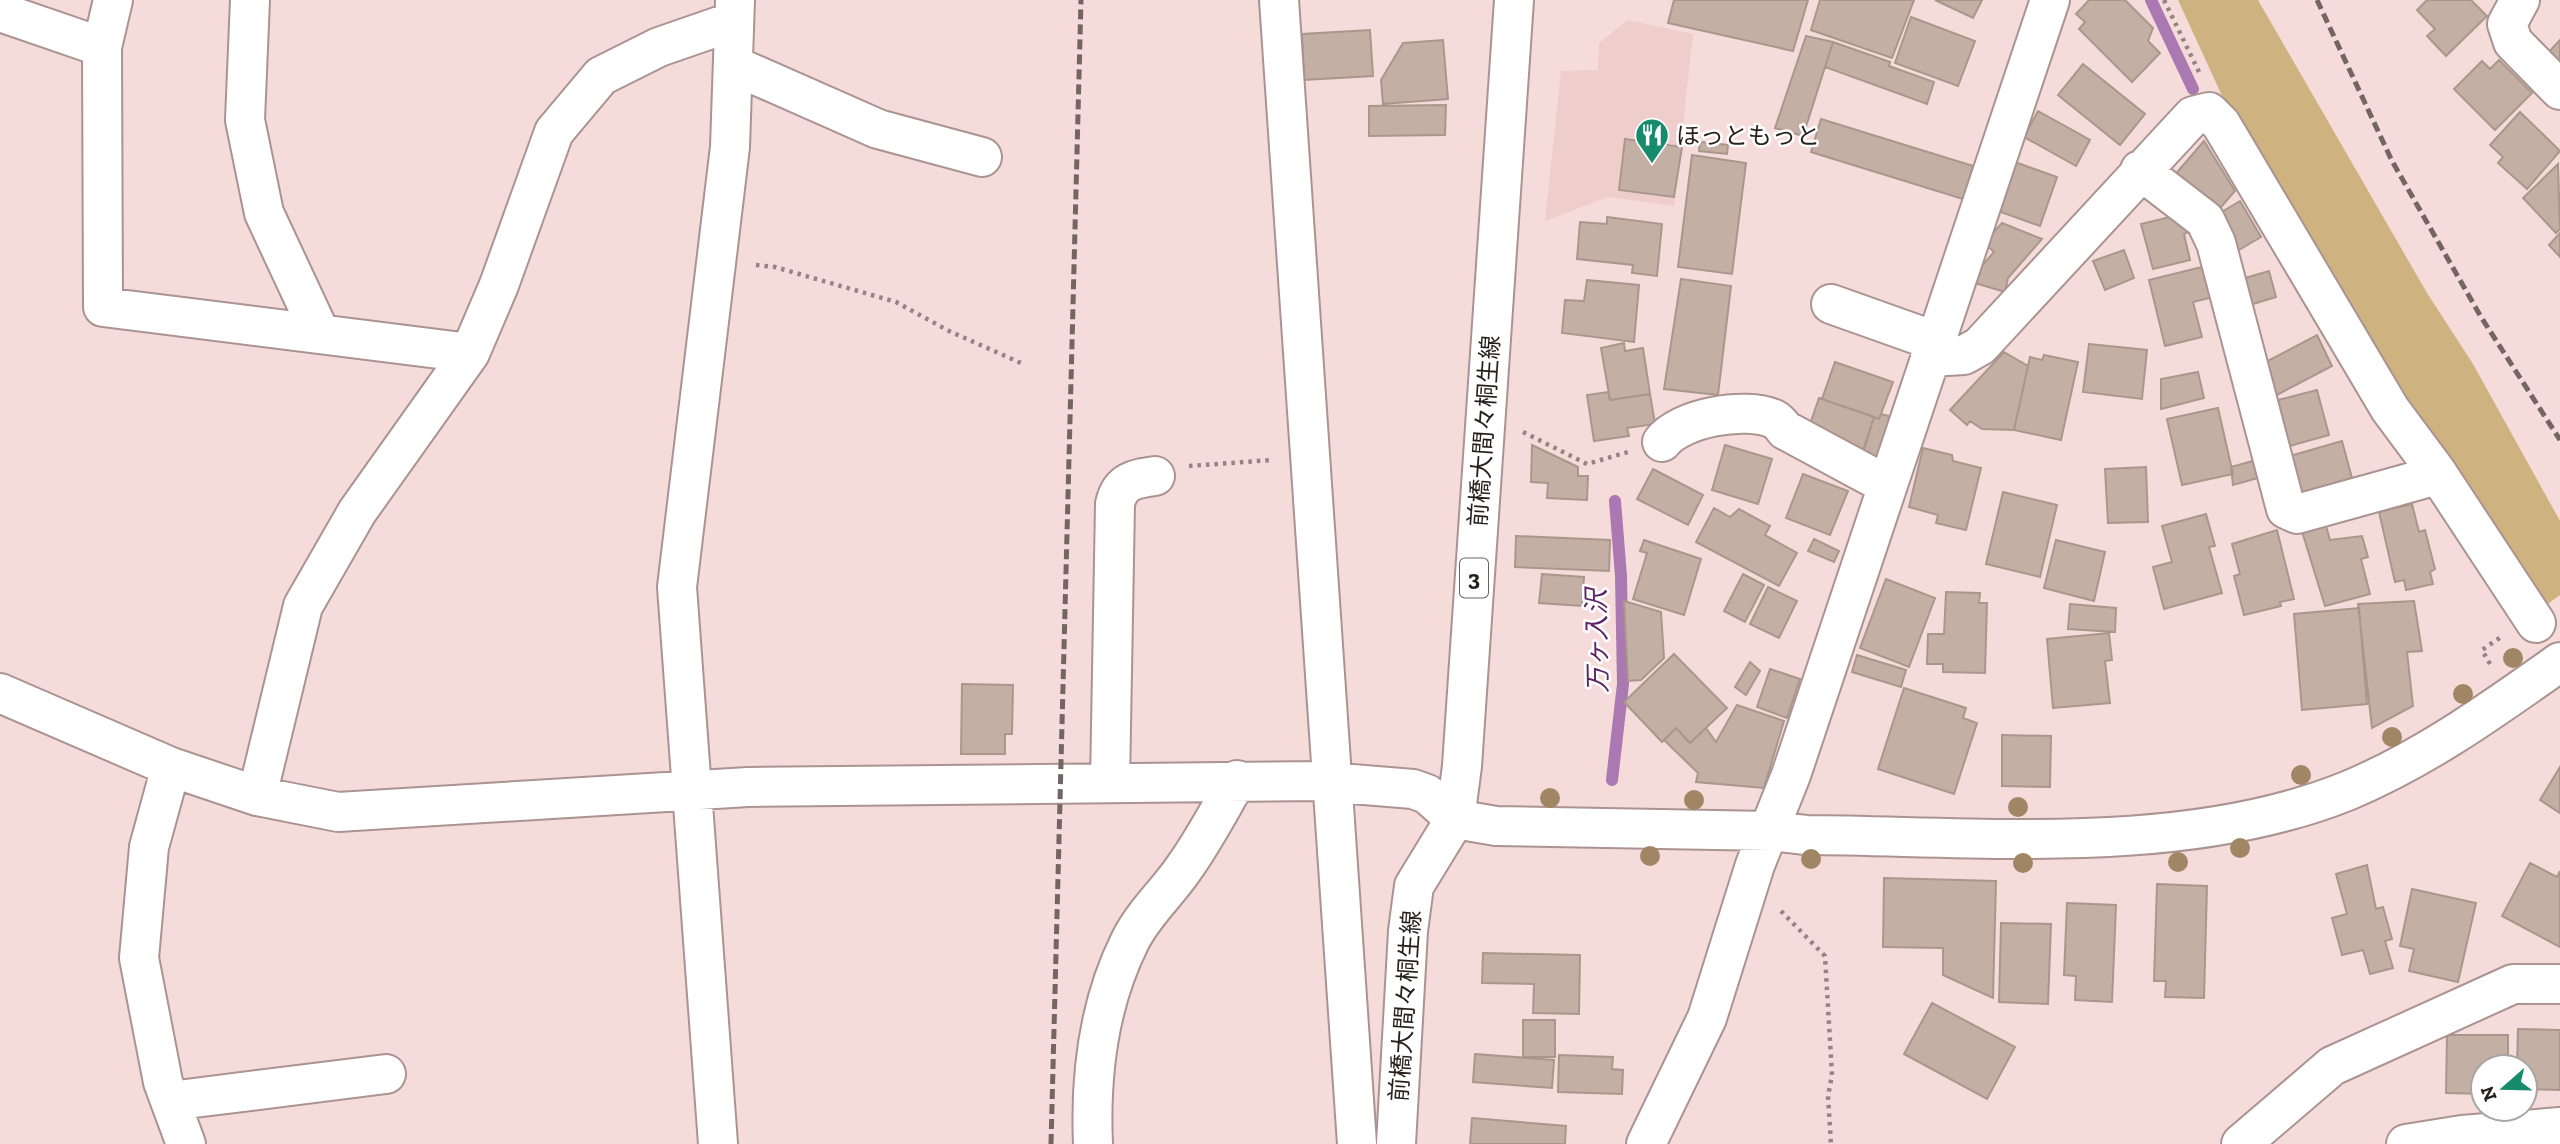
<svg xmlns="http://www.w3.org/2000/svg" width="2560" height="1144" viewBox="0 0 2560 1144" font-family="'Zilla Slab','Noto Sans JP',serif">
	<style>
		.built { fill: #efcdcb }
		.green { fill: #ceb280 }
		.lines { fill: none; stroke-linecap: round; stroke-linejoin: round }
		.stream { stroke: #ab79b1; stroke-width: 12 }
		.building { fill: #c3afa4; stroke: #aa978c; stroke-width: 2 }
		.minor-casing { stroke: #aa9391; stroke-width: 42 }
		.major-casing { stroke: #aa9391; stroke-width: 42 }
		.path { stroke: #958483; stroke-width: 4.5; stroke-dasharray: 3.5 5; stroke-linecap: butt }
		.minor { stroke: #fff; stroke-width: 38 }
		.major { stroke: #fff; stroke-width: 38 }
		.rail { stroke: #736564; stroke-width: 5; stroke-dasharray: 10 5; stroke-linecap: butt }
		.tree { fill: #a08665 }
		.labels { text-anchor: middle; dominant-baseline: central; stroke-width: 5; stroke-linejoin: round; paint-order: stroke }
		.shield { fill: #fff; stroke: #686262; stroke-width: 2 }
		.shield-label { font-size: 23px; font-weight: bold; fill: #271f1e }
		.poi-label { font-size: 24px; fill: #271f1e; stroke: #fff; text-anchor: start }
		.street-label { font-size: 24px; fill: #271f1e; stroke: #fff }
		.water-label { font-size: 26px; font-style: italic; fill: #602267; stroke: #fff }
	</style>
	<rect width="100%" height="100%" fill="#f5dcda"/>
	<path class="built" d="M1628,20L1693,34L1674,206L1608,197L1545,221L1561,71L1598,70L1599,43Z"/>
	<path class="green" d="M2178,0H2258L2427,293L2473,364L2560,521V595L2545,606L2392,386L2224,100Z"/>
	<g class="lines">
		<path class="stream" d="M2151,0L2193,89
			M1612,780L1623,684L1621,576L1615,501"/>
	</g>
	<path class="building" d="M1674,0H1808L1793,51L1668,23Z
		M1820,0H1914L1892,58L1811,30Z
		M1935,0H1982L1973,18Z
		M2089,0H2125L2153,28L2148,41L2160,53L2132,82L2079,29L2085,22L2076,14Z
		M2427,0H2471L2487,16L2446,56L2427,36L2435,29L2417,10Z
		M1911,17L1975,41L1958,86L1895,63Z
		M1370,30L1373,76L1304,80L1302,34Z
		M1806,36L1833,42L1803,136L1775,128Z
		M1443,40L1448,99L1383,104L1381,80L1403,43Z
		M2560,40V69L2546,55Z
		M1833,42L1890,62L1889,66L1934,82L1927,104L1825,67Z
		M2499,60L2532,93L2495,130L2454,89L2482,61L2490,69Z
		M2083,64L2145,114L2120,145L2058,95Z
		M1446,105L1445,135L1369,136V106Z
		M2038,111L2090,140L2076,166L2024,137Z
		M2520,112L2560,151L2527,189L2498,163L2503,157L2490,145Z
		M1821,119L1973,166L1963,199L1811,152Z
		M1625,139L1682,147L1674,197L1619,190Z
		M2204,141L2235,191L2215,214L2173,177Z
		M1700,142L1728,145L1727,154L1699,151Z
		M1692,155L1746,163L1732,274L1678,267Z
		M2012,161L2057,177L2040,226L1995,210Z
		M2558,164L2560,229L2556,233L2523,198Z
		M2240,201L2261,237L2234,253L2213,217Z
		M2187,213L2191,231L2184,234L2190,260L2153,269L2141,224Z
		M1607,217L1662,224L1657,276L1632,273L1633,265L1577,259L1580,222L1607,224Z
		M2002,223L2042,239L2008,278L2005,292L1975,283L1979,269L1994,252L1984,243Z
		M2560,233V257L2549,245Z
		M2124,250L2134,278L2105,290L2093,261Z
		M2210,265L2217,296L2193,302L2202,337L2165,346L2149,280Z
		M2269,271L2276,297L2243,307L2235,281Z
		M1681,279L1731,286L1718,395L1664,389Z
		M1587,280L1639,285L1634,342L1562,333L1565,300L1584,301Z
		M2317,335L2332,366L2269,399L2260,365Z
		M1624,343L1625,351L1643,348L1650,394L1610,400L1601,348Z
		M2089,344L2147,350L2142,399L2083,392Z
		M2004,352L2028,366L2014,430L1982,429L1970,421L1967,425L1950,410Z
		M2044,355L2078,362L2061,440L2014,430L2030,357L2042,360Z
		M1835,362L1893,382L1879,419L1822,399Z
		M2198,372L2204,398L2161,409V379Z
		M2317,390L2329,435L2286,447L2274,401Z
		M1608,392L1610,400L1650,394L1655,424L1627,428L1629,436L1594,441L1587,395Z
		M1819,398L1874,417L1863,453L1807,433Z
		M2218,408L2233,474L2182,485L2167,419Z
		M1881,414L1892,417L1875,466L1860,460L1874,417L1879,419Z
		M2342,441L2352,478L2300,493L2290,456Z
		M1532,445L1578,467V476H1588L1587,500L1547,498L1548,483L1531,482Z
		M1725,445L1772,459L1758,504L1712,490Z
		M1923,448L1952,455L1953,461L1981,468L1966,530L1936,523L1938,515L1909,507Z
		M2260,459L2265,476L2233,485L2231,467Z
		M2146,467L2148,522L2108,523L2105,469Z
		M1653,469L1703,495L1688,525L1637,499Z
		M1803,474L1848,491L1830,535L1786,518Z
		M2003,492L2057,505L2040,577L1986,564Z
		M2412,504L2419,532L2425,530L2435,569L2430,572L2433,584L2406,590L2404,580L2395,582L2379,512Z
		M1714,508L1730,517L1739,509L1770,526L1765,535L1797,553L1779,586L1696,542Z
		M2206,514L2215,546L2209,547L2222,593L2164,609L2153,567L2172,562L2162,526Z
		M2324,519L2330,540L2362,536L2368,557L2361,559L2370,594L2325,606L2300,525Z
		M2277,530L2294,599L2280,602L2281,606L2244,615L2234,576L2240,574L2232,544Z
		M1516,536L1610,540L1609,571L1515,567Z
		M1814,539L1839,551L1834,562L1808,551Z
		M1644,540L1701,559L1684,615L1633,599L1647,553L1640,551Z
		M2056,540L2105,552L2094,601L2044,588Z
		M1542,574L1584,577L1582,606L1539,603Z
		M1743,574L1764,585L1745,622L1724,611Z
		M1886,579L1935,598L1909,667L1860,648Z
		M1768,587L1797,601L1779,638L1750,624Z
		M1946,592L1980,593L1979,603H1987L1985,673L1943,672V664H1927L1928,634H1944Z
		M1624,601L1661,612L1664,658L1641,680L1628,681Z
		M2414,601L2422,651L2407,652L2413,706L2372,728L2358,604Z
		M2070,604L2116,608L2115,632L2068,629Z
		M2359,608L2367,704L2302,710L2294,614Z
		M2109,633L2112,660L2105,661L2110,703L2053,708L2047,639Z
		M1674,654L1727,708L1690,743L1676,728L1662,742L1624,702Z
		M1857,655L1906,670L1901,687L1852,672Z
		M1750,662L1760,671L1746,695L1735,687Z
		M1770,669L1800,679L1787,718L1757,707Z
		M962,684L1013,685L1012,734H1005V754H961Z
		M1904,688L1966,708L1963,718L1977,723L1954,794L1878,769Z
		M1737,705L1784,721L1764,788L1696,782L1698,773L1664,740L1676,728L1690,743L1706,728L1716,742Z
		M2002,735L2051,736L2050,787L2002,786Z
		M2560,767V813L2540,800Z
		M2530,863L2557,877L2560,871V947L2502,916Z
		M2367,865L2376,909L2383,907L2392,939L2385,941L2393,968L2370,974L2363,950L2342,955L2332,918L2347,914L2336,874Z
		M1884,878L1996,881L1993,998L1943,975V948L1883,947Z
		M2157,884L2207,886L2204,998L2165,997L2166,981H2154Z
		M2412,889L2476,903L2458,982L2409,971L2414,949L2400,946Z
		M2067,903L2116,905L2112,1002L2075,1000L2076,976L2064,975Z
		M2001,923L2051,924L2048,1004L1999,1002Z
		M1483,953L1580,955L1579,1014L1533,1013L1534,984L1482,983Z
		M1932,1003L2015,1047L1987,1099L1904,1054Z
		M1523,1020H1555V1057H1523Z
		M2518,1029L2560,1030V1090L2525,1089V1067H2517Z
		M2447,1035H2508V1067H2483V1094L2446,1093Z
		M1475,1054L1554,1060L1552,1088L1473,1082Z
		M1559,1055L1613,1057L1612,1069L1623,1070L1622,1094L1558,1092Z
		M1472,1118L1566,1126L1565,1144H1470Z"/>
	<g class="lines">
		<g class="minor-casing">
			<path id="minor" d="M113,0L102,47L103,307L470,353
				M250,0L245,120L264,213L320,333
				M1279,0L1357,1144
				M2520,0L2507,24L2513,42L2560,90
				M0,12L102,47
				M733,65L878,129L982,157
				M2140,170L2205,220L2216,243L2286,509L2297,514L2423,479L2436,471
				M1831,304L1935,341
				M1930,357L1964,355L1980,346L2193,116L2209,112L2221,124L2390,409L2436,471L2536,623
				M1662,442C1680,418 1745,406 1774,419C1778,421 1782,426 1785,430L1887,485
				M0,693L171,767L257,796L338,812L748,787L1316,781L1413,789L1427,794L1455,819L1496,826L1769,831L1806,835C1980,836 2183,857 2347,791C2424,759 2492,710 2560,662
				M171,767L149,847L139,958L163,1082L186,1144
				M1110,783L1115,504C1120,481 1134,479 1155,476
				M257,796L303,606L357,512L470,353L499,285L554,132L601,76L659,47L734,21
				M170,1101L386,1074
				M718,1144L677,587L730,147L735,0
				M1093,1144C1090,1075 1099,1003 1130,941C1143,914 1168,892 1184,868C1204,840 1220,809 1237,780
				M1646,1144L1707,1018L1755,865L1791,775L2050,0
				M2241,1144L2332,1066L2513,984H2560
				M2406,1144L2462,1135L2560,1127"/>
		</g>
		<g class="major-casing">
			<path id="major" d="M1396,1144L1408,931L1414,886L1455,819L1462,766L1514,0"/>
		</g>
		<path class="path" d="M2164,0L2200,74
			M756,265L775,267L896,302L949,331L1021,363
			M1523,432L1587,464L1628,452
			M1189,466L1271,460
			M2490,664L2482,650L2501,637
			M1781,911L1825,956L1832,1075L1828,1096L1831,1144"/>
		<use href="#minor" class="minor"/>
		<use href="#major" class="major"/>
		<path class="rail" d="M2317,0L2392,161L2481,317L2560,440
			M1051,1144L1081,0"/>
	</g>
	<g class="tree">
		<circle cx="2513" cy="658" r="10"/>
		<circle cx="2463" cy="694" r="10"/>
		<circle cx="2392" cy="737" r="10"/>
		<circle cx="2301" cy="775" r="10"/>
		<circle cx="1550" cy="798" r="10"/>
		<circle cx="1694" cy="800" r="10"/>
		<circle cx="2018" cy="807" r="10"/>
		<circle cx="2240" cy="848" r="10"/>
		<circle cx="1650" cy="856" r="10"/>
		<circle cx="1811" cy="859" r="10"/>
		<circle cx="2178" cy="862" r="10"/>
		<circle cx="2023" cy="863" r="10"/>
	</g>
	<defs>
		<g id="restaurant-pin" transform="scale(1.75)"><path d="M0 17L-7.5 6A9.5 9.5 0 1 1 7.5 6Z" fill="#178c6d" stroke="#fff"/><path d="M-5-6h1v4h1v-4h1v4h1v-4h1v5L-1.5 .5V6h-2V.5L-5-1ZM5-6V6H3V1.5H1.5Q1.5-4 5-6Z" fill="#fff"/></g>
	</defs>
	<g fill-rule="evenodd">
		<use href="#restaurant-pin" x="1652" y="135"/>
	</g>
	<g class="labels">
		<rect class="shield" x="1460" y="558.5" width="28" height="39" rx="5"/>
		<g class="shield-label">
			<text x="1474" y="578">3</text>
		</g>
		<g class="poi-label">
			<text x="1676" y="135">ほっともっと</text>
		</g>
		<g class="street-label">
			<text transform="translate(1484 431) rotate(-86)">前橋大間々桐生線</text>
			<text transform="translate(1405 1006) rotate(-86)">前橋大間々桐生線</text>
		</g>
		<g class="water-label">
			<text transform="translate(1597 641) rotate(-91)">万ヶ入沢</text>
		</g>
	</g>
	<g transform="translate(2504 1088) rotate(250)"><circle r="33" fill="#ffffff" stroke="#a9a5a5" stroke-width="2"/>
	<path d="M0-5L12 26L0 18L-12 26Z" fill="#178c6d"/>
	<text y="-10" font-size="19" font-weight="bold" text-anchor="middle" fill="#271f1e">N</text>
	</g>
</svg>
